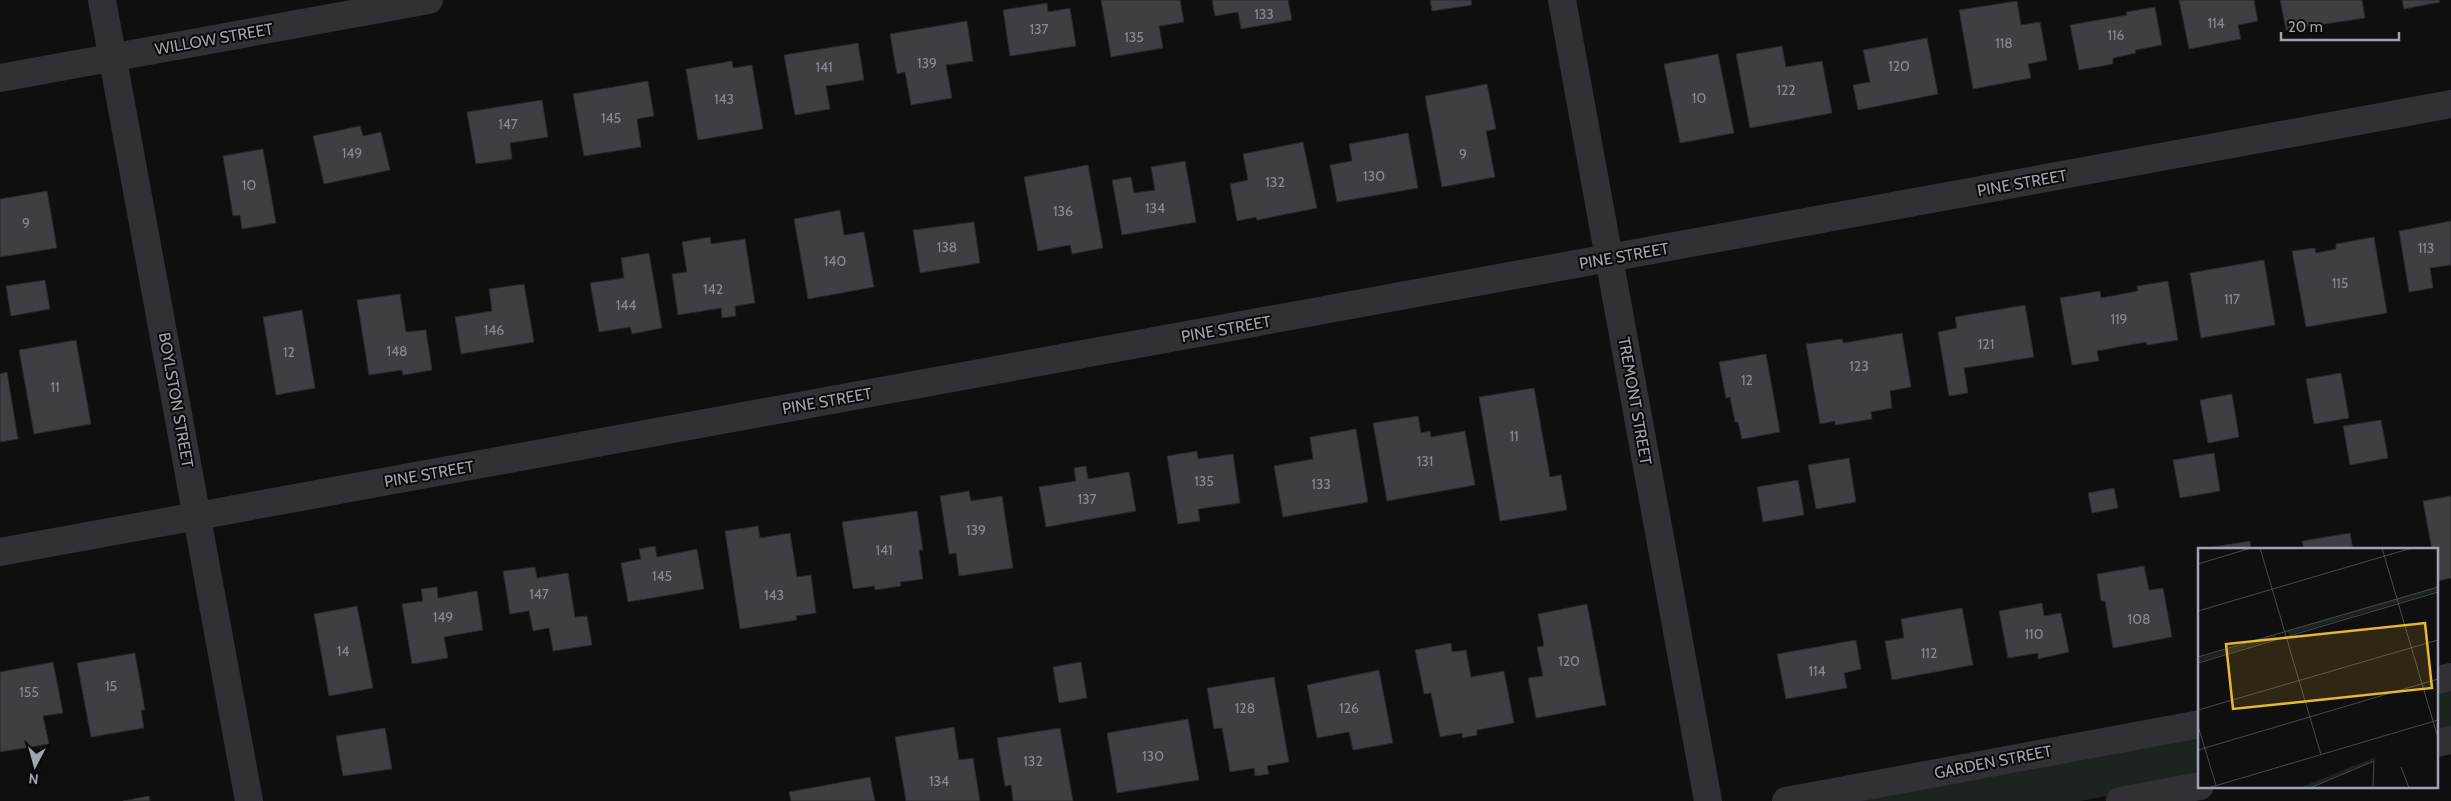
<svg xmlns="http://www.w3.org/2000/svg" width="2451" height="801" viewBox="0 0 2451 801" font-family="Cabin,sans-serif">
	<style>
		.green { fill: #1d241f }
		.building { fill: #3e3f43; stroke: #29292c }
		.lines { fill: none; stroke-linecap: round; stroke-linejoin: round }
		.minor { stroke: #303035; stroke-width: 28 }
		.labels { text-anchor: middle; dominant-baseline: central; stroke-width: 4; stroke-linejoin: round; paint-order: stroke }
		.number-label { font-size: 14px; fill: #888b95 }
		.street-label { font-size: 16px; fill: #a0a4b0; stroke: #0a0a0b }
		.inset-road { fill: none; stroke: #494b50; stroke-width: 1 }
		.view { fill: #e8b82e; fill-opacity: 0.15; stroke: #e8b82e; stroke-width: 2.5 }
		.inset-edge { fill: none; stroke: #a0a4b0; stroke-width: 2.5 }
	</style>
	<rect width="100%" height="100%" fill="#0f0f10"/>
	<path class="green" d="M2451,684V733L2437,735V686Z
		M2200,730V779L2080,801H1837Z"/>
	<path class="building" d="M1101,0H1180L1184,22L1159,26L1163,48L1111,57Z
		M1212,0H1288L1292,20L1241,29L1238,12L1215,16Z
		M1430,0H1471L1472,5L1432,11Z
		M2179,0H2254L2258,21L2238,25L2241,39L2189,49Z
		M2280,0H2362L2365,18L2286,30Z
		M2402,0H2439L2440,2L2404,9Z
		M2017,1L2021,25L2040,22L2047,60L2028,64L2031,78L1973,89L1959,10Z
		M1047,3L1048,12L1070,8L1076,46L1010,56L1003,10Z
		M2155,7L2162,45L2135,50L2136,53L2113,58V64L2079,70L2070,25L2127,15L2126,12Z
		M967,21L973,61L946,65L952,98L911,105L905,72L897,74L890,34Z
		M1927,38L1938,94L1858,110L1853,85L1870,82L1863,50Z
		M858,43L864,80L826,86L830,109L795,115L784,55Z
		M1782,46L1786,67L1822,61L1832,113L1750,128L1736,54Z
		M1718,54L1734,133L1680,143L1664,64Z
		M732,61L733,68L752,65L763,129L698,140L686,69Z
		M648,81L654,116L637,119L641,147L584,156L573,94Z
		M1487,84L1496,129L1486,131L1495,177L1442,187L1425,96Z
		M542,100L548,137L510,143L512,159L476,164L467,112Z
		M360,126L363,136L381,132L390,170L324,184L313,136Z
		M1408,133L1418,188L1337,202L1330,165L1352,161L1349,144Z
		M1303,142L1317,208L1257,220L1256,217L1237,221L1230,184L1248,180L1243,154Z
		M263,149L276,223L242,229L240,215L233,216L223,156Z
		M1185,161L1196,222L1122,235L1112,180L1131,177L1134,193L1155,190L1151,167Z
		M1088,165L1103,248L1072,254L1070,245L1038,251L1024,177Z
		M47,191L57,248L0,257V199Z
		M840,210L844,235L864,232L874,287L808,299L794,219Z
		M2451,221V265L2430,268L2433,288L2409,292L2399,231Z
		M974,222L980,263L920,273L913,230Z
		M710,237L711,244L745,239L755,303L735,306L736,316L722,318L721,308L678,315L672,274L687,272L682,242Z
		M2374,237L2387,313L2306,327L2292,251L2315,248L2316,253L2336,249V244Z
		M649,253L662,328L632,334L630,327L599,332L590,283L624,278L621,258Z
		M2264,260L2275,325L2201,338L2190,273Z
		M45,280L50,309L11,316L6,286Z
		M2168,281L2178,340L2147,345L2146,342L2097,351L2099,361L2072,365L2060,298L2100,291L2101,298L2138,291L2137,286Z
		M524,284L534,342L461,354L455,317L492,311L489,289Z
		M400,294L406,332L426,330L432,370L403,375L402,370L369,375L357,300Z
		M2025,305L2034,357L1964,368L1968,393L1949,396L1938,332L1957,328L1955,317Z
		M302,310L315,388L276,395L263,317Z
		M1902,333L1911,387L1890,391L1892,408L1871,412L1872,419L1835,425V421L1820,424L1806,344L1842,339L1843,343Z
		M76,340L91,424L34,434L19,350Z
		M1766,354L1780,432L1742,439L1738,422H1735L1730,397L1726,398L1719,362Z
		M7,372L18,439L0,442V374Z
		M2341,373L2349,418L2314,424L2306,379Z
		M1534,388L1550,477L1561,475L1567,510L1500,521L1479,397Z
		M2232,394L2239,437L2208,443L2200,400Z
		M1418,416L1421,433L1430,431L1431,437L1465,431L1475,485L1387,501L1373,423Z
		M2381,420L2388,458L2350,465L2343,426Z
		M1356,429L1368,502L1283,517L1274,466L1313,459L1310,437Z
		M1197,451L1198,459L1233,454L1240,503L1198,509L1200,521L1178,524L1167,456Z
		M2214,453L2220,491L2180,498L2173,460Z
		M1849,458L1856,502L1816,509L1808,465Z
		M1086,466L1088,479L1129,472L1136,511L1046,527L1039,487L1076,481L1074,468Z
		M1798,480L1804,515L1763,522L1757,487Z
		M2114,488L2118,508L2092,513L2088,493Z
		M969,491L971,501L1002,496L1013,568L959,576L956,553L949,554L940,496Z
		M2451,496V578L2438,581L2437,550H2432L2423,501Z
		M917,511L923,550H919L923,579L900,582L901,586L875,590L874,586L853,589L842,522Z
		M758,526L760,538L790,533L797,577L811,575L816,613L796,616L797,620L740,629L725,531Z
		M2350,533L2353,550H2304L2302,541Z
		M2250,541L2251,550H2203L2202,549Z
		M655,546L657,557L697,549L704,589L628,602L621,563L641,559L639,549Z
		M2144,566L2149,590L2163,588L2172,637L2113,648L2105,601H2101L2097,574Z
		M535,567L537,578L568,573L575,617L587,616L592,645L553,651L549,628L533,631L529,611L510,614L503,571Z
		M437,587L438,598L477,591L483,630L444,637L448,658L412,664L402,604L423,601L421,589Z
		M2042,603L2044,616L2061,613L2069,652L2038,659V653L2008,658L1999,611Z
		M1587,604L1606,705L1536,718L1528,678L1543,676L1537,647L1544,646L1538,614Z
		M357,606L373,688L329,696L314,614Z
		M1962,608L1973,665L1892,680L1885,641L1904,638L1901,619Z
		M1856,640L1861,669L1844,673L1847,688L1786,699L1777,654Z
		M1451,643L1452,652L1466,650L1471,677L1504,671L1514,723L1477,730V735L1462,738V733L1440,737L1431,693L1424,694L1415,650Z
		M135,653L145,710H141L144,728L91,737L77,663Z
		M53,662L63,713L43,716L49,744L0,752V672Z
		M1081,662L1087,698L1059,703L1053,667Z
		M1379,670L1393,743L1353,750L1349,732L1317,738L1307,685Z
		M1274,677L1289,762L1267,766L1269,774L1255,776L1254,768L1230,772L1222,728L1214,729L1207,688Z
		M1188,719L1199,780L1117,793L1107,733Z
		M954,727L959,760L973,758L980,801H906L895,737Z
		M385,728L392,769L343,776L336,736Z
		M1060,728L1073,801H1013L1011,785L1005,786L997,738Z
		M870,777L875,801H791L789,792Z
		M149,796L150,801H123Z"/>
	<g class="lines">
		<path class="minor" d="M102,0L249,801
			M1562,0L1708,801
			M0,78L429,0
			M0,552L2451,104
			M2437,680L2451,677
			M2437,743L2451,740
			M1786,801L2200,724
			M2120,801L2200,786"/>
	</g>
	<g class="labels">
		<g class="number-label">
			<text x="1264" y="14">133</text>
			<text x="2216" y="23">114</text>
			<text x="1039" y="29">137</text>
			<text x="2116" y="35">116</text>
			<text x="1134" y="37">135</text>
			<text x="2004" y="43">118</text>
			<text x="927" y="63">139</text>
			<text x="1899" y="66">120</text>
			<text x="824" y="67">141</text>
			<text x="1786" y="90">122</text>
			<text x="1699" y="98">10</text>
			<text x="724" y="99">143</text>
			<text x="611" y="118">145</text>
			<text x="508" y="124">147</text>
			<text x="352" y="153">149</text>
			<text x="1463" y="154">9</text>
			<text x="1374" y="176">130</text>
			<text x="1275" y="182">132</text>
			<text x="249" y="185">10</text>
			<text x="1155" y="208">134</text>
			<text x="1063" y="211">136</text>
			<text x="26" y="223">9</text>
			<text x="947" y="247">138</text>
			<text x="2426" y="248">113</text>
			<text x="835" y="261">140</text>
			<text x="2340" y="283">115</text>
			<text x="713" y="289">142</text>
			<text x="2232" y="299">117</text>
			<text x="626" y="305">144</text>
			<text x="2119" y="319">119</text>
			<text x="494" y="330">146</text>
			<text x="1986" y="344">121</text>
			<text x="397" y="351">148</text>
			<text x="289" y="352">12</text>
			<text x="1859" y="366">123</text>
			<text x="1747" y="380">12</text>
			<text x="55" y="387">11</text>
			<text x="1514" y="436">11</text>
			<text x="1425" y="461">131</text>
			<text x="1204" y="481">135</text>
			<text x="1321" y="484">133</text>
			<text x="1087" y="499">137</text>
			<text x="976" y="530">139</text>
			<text x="884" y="550">141</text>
			<text x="662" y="576">145</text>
			<text x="539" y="594">147</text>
			<text x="774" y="595">143</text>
			<text x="443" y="617">149</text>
			<text x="2139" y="619">108</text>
			<text x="2034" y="634">110</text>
			<text x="343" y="651">14</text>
			<text x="1929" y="653">112</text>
			<text x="1569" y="661">120</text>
			<text x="1817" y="671">114</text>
			<text x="111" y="686">15</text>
			<text x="29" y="692">155</text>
			<text x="1245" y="708">128</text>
			<text x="1349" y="708">126</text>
			<text x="1153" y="756">130</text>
			<text x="1033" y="761">132</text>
			<text x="939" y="781">134</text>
		</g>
		<g class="street-label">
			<text transform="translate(214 39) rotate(-10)">WILLOW STREET</text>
			<text transform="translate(2022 183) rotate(-10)">PINE STREET</text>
			<text transform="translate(1624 256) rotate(-10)">PINE STREET</text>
			<text transform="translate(1226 329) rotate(-10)">PINE STREET</text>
			<text transform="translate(176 400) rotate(80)">BOYLSTON STREET</text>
			<text transform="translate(827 401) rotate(-10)">PINE STREET</text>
			<text transform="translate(1635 401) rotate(80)">TREMONT STREET</text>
			<text transform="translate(429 474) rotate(-10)">PINE STREET</text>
			<text transform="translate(1993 762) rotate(-11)">GARDEN STREET</text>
		</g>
	</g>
	<g transform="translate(2198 548)">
		<rect width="240" height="240" fill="#0f0f10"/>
		<path d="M240,39V43L91,87L90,83ZM77,87L78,91L0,114V110ZM178,209L176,213L112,240H101Z" fill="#1d241f"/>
		<path class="inset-road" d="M62,0L123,207M184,0L240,190M0,16L53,0M0,63L214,0M0,109L240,39M0,115L240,44M0,162L240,92M0,178L18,237M0,202L240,131M203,219L211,240M10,240L240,172M112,240L176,213L175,240"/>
		<path class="view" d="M227,75L234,140L35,161L28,96Z"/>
		<rect width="240" height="240" class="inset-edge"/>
	</g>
	<g transform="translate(35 766) rotate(186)" stroke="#0a0a0b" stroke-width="4" paint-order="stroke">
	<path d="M0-4L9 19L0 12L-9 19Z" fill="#a0a4b0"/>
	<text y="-8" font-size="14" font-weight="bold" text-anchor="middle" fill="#a0a4b0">N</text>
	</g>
	<path d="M2281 32v8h118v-8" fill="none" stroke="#a0a4b0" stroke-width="2.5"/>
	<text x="2288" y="32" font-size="15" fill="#a0a4b0" stroke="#0a0a0b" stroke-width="4" paint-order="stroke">20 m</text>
</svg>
